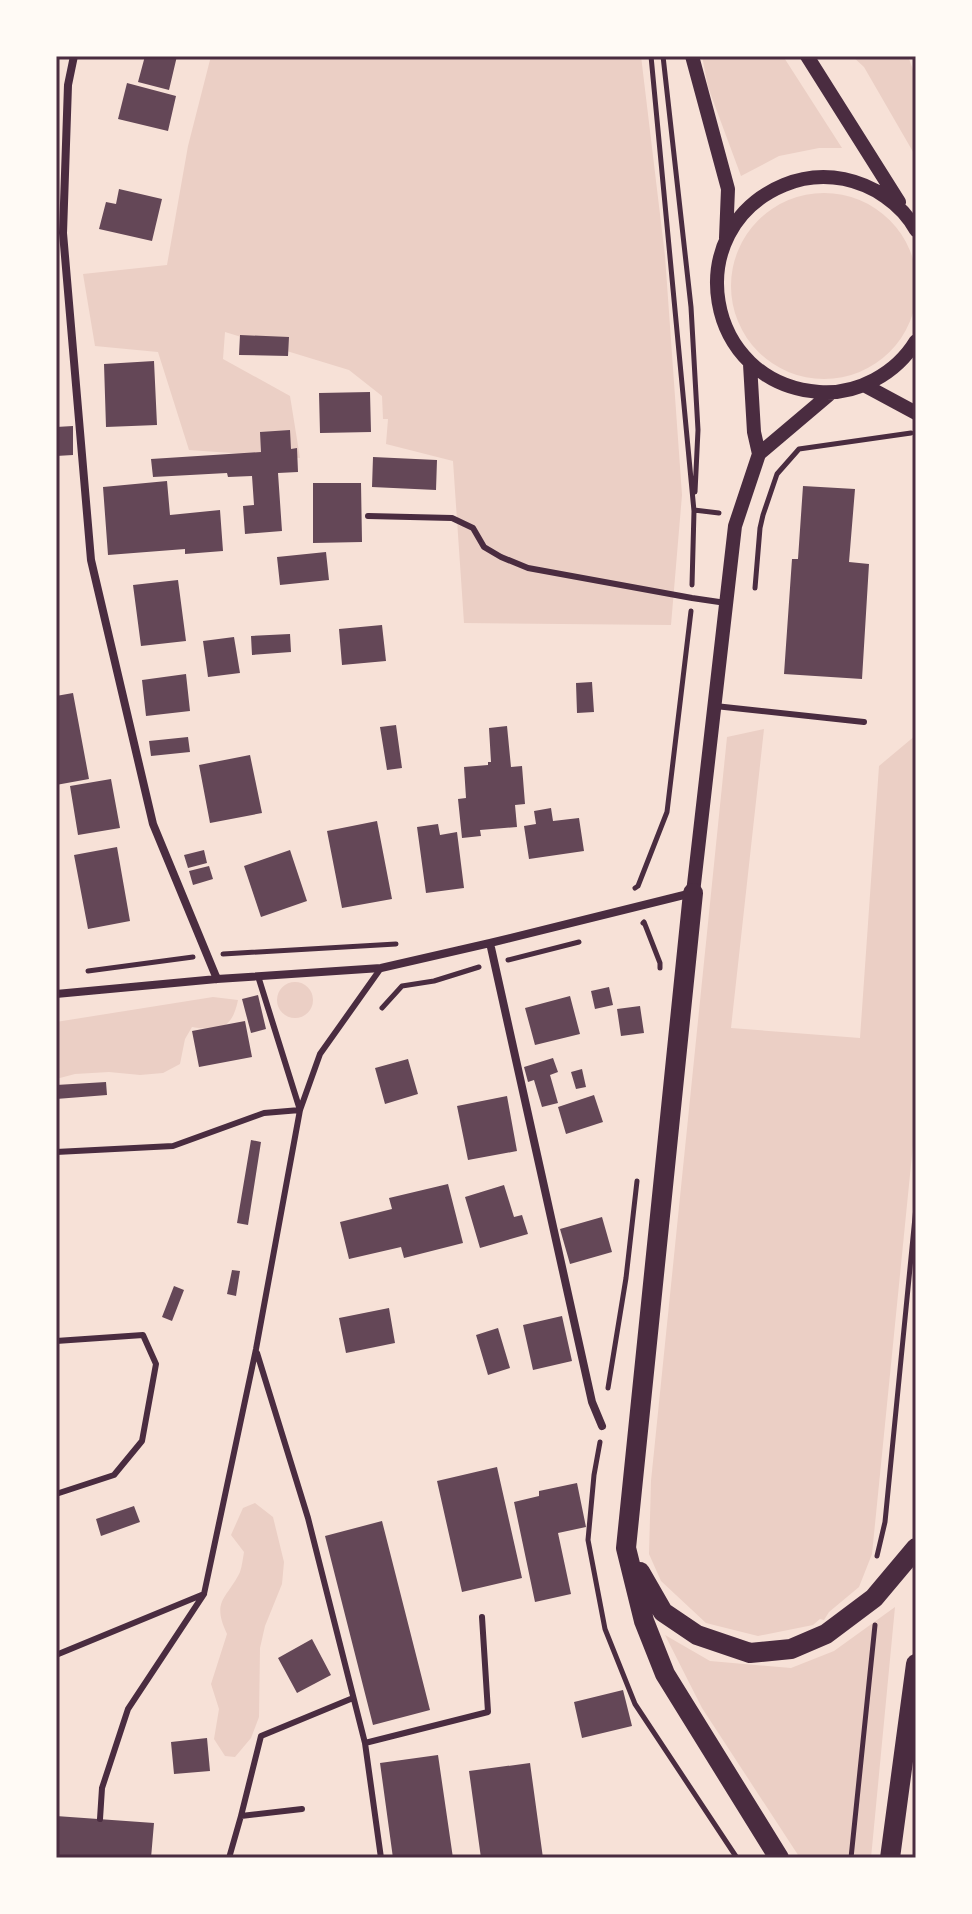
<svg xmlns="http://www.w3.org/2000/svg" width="972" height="1914" viewBox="0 0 972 1914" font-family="Mulish,sans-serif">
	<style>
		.green { fill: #ebcfc5 }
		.building { fill: #644757 }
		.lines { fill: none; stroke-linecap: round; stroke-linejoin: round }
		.path { stroke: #4a2c40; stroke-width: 5 }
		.service { stroke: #4a2c40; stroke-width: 6 }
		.minor { stroke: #4a2c40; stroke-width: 8 }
		.tertiary { stroke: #4a2c40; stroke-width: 14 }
		.primary { stroke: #4a2c40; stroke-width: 20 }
		.neatline { fill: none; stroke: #4a2c40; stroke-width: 3 }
	</style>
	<rect width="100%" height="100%" fill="#f7e1d7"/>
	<path class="green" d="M211,56H641L665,256L682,495L671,625L464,623L453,461L386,444L388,419H383L382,396L349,370L225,332L223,359L290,396L300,458L189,450L158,352L95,346L83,274L167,265L188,146Z
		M702,56H783L842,148H819L779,156L741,176L708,87Z
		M852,56H908L916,78V157L864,67Z
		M731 286a93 93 0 1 1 186 0a93 93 0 1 1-186 0Z
		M764,729L731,1028L860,1038L879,766L916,735V1115L872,1554L859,1587L829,1612L824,1620L820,1619L813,1625L758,1636L706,1623L661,1581L649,1554L651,1481L727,737Z
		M277 1000a18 18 0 1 1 36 0a18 18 0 1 1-36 0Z
		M213,997L238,1000C232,1030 219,1031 192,1027L185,1039L180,1064L163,1073L140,1075L109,1072L75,1074L56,1079V1022Z
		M255,1503L273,1517L284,1562L282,1584L265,1626L260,1648L259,1717L251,1738L235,1757L225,1756L214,1739L219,1709L211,1684L227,1634C211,1600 227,1599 240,1572C242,1566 243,1558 244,1552L231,1535L243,1508Z
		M895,1607L871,1858H800L702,1708L665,1635L710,1661L791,1668L834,1651Z"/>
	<path class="building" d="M145,56H177L169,90L138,82Z
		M127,83L176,96L168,131L118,119Z
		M119,189L162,199L152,241L99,229L106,202L116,204Z
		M240,335L289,337L288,356L239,355Z
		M154,361L157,425L106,427L104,364Z
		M370,392L371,432L320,433L319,393Z
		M73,426V455L56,456V427Z
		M290,430L291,449L297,448L298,472L278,473L282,531L245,534L243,506L254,505L252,476L228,477L227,473L153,477L151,459L261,452L260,432Z
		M373,457L437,460L436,490L372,487Z
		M167,481L170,515L220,510L223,551L185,554V549L108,555L103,487Z
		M313,483H361L362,542L313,543Z
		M803,486L855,489L849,562L869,564L862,679L784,674L792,559H798Z
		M326,552L329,580L280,585L277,557Z
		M178,580L186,641L141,646L133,585Z
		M382,625L386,661L342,665L339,629Z
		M290,634L291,652L252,655L251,636Z
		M234,637L240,673L208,677L203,641Z
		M186,674L190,711L146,716L142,680Z
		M592,682L594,712L577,713L576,683Z
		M73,693L89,779L56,785V696Z
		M396,725L402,768L387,770L380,727Z
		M507,726L511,767L522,766L525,804L515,805L517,827L480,830L481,836L462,838L458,799L466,798L464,767L488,765V762H491L489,728Z
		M188,737L190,752L151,756L149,741Z
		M250,755L262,813L210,823L199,765Z
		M111,779L120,828L78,835L70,786Z
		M551,808L553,821L579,818L584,851L529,859L524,826L536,824L534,811Z
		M377,821L392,899L342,908L327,831Z
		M438,824L440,835L457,832L464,888L426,893L417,827Z
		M117,847L130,921L88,929L74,855Z
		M204,850L207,863L188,868L184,855Z
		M290,850L307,901L261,917L244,866Z
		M209,866L213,879L193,885L189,871Z
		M609,987L613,1005L595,1009L591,991Z
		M258,995L266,1029L251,1033L242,999Z
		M570,996L580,1034L535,1045L525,1008Z
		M640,1006L644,1033L621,1036L617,1009Z
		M245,1021L252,1057L199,1067L192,1031Z
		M553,1058L558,1072L550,1075L558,1103L542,1107L534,1080L528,1082L524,1067Z
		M408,1059L418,1094L385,1104L375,1068Z
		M582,1069L586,1087L576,1089L571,1072Z
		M106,1082L107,1095L56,1099V1085Z
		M594,1095L603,1122L566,1134L558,1107Z
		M507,1096L517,1151L468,1160L457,1106Z
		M251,1140L261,1142L248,1225L237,1223Z
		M448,1184L463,1243L404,1258L401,1247L349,1259L340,1222L392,1209L389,1198Z
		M504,1185L514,1217L522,1215L528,1234L480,1248L465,1197Z
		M602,1217L612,1252L570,1264L560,1229Z
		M232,1270L240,1271L236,1296L227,1294Z
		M174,1286L184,1290L172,1321L162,1317Z
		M389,1308L395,1343L346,1353L339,1318Z
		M562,1316L572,1361L533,1370L523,1325Z
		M498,1328L510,1368L488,1375L476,1335Z
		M497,1467L522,1578L462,1592L437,1481Z
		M577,1483L586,1527L558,1533L571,1594L535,1602L514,1502L539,1496V1491Z
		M134,1506L140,1522L101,1536L96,1519Z
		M382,1521L430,1710L373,1725L325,1536Z
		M312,1639L331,1675L297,1693L278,1658Z
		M623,1690L632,1726L582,1738L574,1702Z
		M207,1738L210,1771L174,1774L171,1742Z
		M438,1755L453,1858H393L380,1763Z
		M530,1763L543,1858H481L469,1771Z
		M56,1816L154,1823L151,1858H56Z"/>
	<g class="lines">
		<path class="path" d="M651,56L694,511L692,585
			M663,56L691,307L698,430L695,492
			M694,510L719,513
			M755,588L760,528L763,515L777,474L799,449L911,433
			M635,888L638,886L667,812L691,611
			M643,923L644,922L660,963V968
			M223,954L396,944
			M508,960L579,942
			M88,971L193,957
			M382,1008L402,986L434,981L479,967
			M608,1388L626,1278L637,1181
			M600,1442L594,1475L588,1540L605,1629L635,1704L737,1858
			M877,1556L885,1522L916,1207
			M851,1858L875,1625"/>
		<path class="service" d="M368,516L452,518L473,528L484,547L501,557L528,568L692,598L726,603
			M715,706L864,722
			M56,1152L173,1146L264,1113L300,1110L258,976
			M56,1341L143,1335L156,1364L142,1441L114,1475L56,1494
			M257,1353L308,1518L365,1743L488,1712L482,1617
			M56,1655L204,1594
			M365,1743L381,1858
			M302,1809L241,1816L261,1736L353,1698
			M100,1819L102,1788L128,1709L204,1594L256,1349L300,1110L320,1054L381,968
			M229,1858L241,1816"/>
		<path class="minor" d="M74,56L68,85L63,233L91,560L153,824L217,979
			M490,943L592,1402L602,1426
			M56,994L217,979L381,968L490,943L692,893"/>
		<path class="tertiary" d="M692,56L728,189L726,238
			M807,56L899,202
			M916,230C901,203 873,185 844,179C823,175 803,177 784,185C678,229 704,384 819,392C857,395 896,374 916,341
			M864,385L916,413
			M759,454L831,393
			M693,893L735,526L759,454L754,432L750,364"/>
		<path class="primary" d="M693,893L626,1548L644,1621L665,1674L779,1858
			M640,1572L663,1612L697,1635L750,1653L791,1649L826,1634L874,1598L916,1548
			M890,1858L916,1664"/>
	</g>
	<rect width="972" height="1914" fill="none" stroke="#fffaf5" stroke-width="116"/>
	<rect x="58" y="58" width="856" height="1798" class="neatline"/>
</svg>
